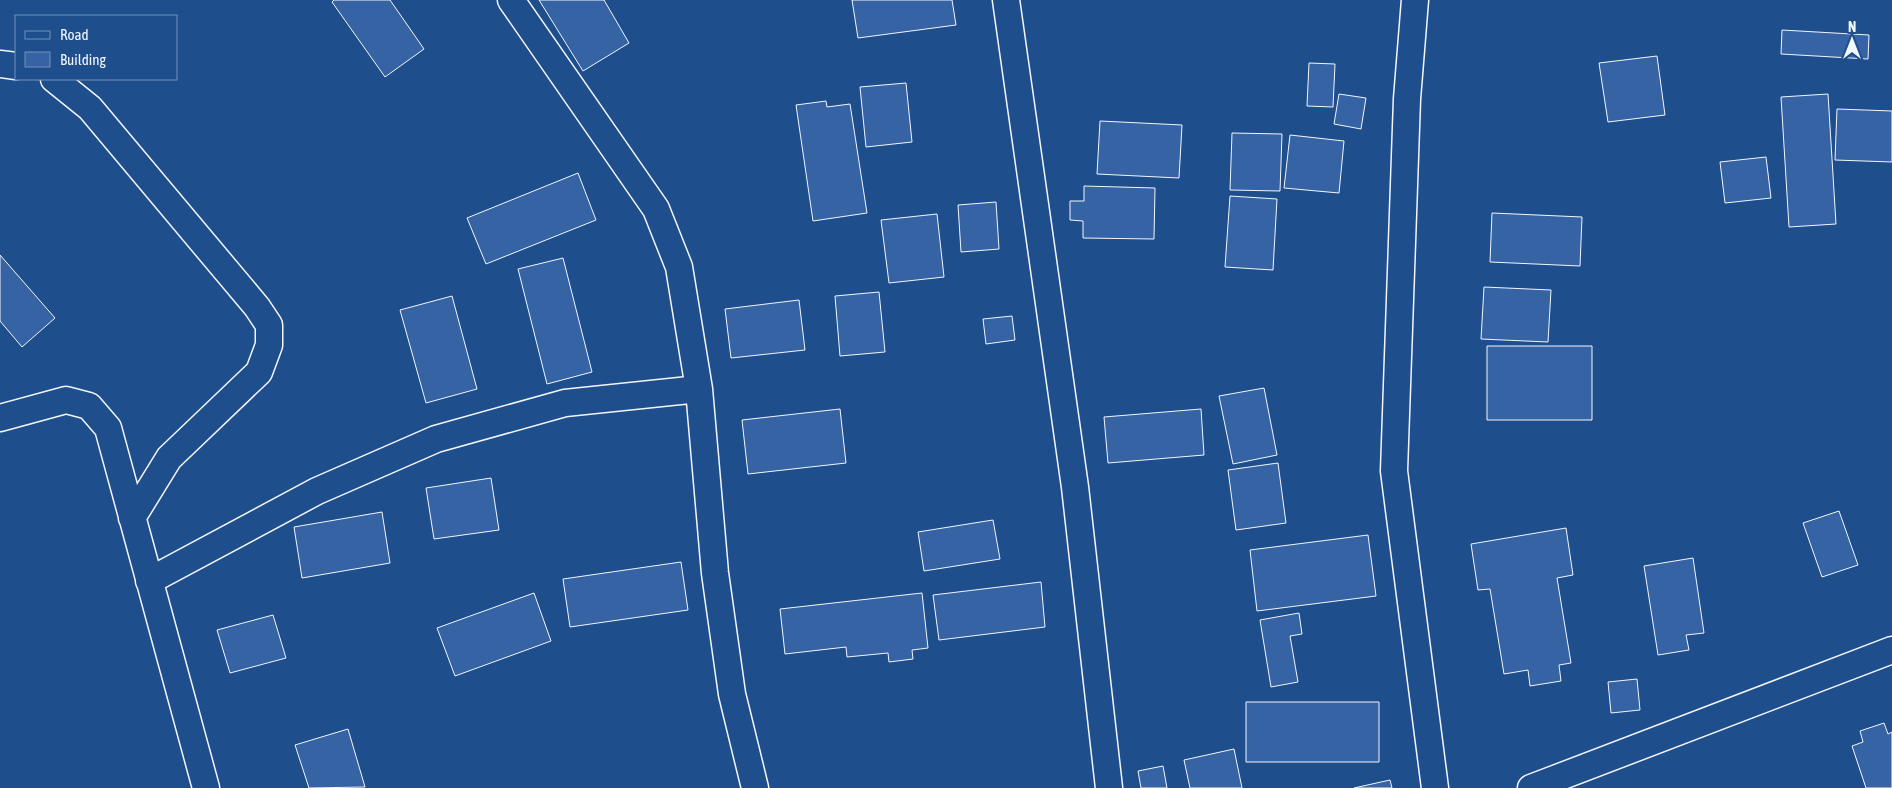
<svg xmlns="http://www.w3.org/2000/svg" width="1892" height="788" viewBox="0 0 1892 788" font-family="'Asap Condensed',sans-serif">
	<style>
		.building { fill: #3563a3; stroke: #f2f6ff }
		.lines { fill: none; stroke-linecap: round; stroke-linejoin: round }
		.street-casing { stroke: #f2f6ff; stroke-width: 29 }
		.street { stroke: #1f4e8c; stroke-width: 26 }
	</style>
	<rect width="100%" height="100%" fill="#1f4e8c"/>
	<path class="building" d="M334,0H390L424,49L385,77L332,2Z
		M539,0H604L629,43L583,71Z
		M852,0H952L956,25L858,38Z
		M1782,30L1869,35L1868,59L1781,54Z
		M1657,56L1665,115L1608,122L1599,63Z
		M1309,63L1335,64L1333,107L1307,106Z
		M906,83L912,142L866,147L860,87Z
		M1339,94L1366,98L1361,129L1334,124Z
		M1828,94L1836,224L1789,227L1781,97Z
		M826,101L827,107L850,104L867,213L813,221L796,105Z
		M1837,109L1892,111V162L1835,160Z
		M1100,121L1182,125L1179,178L1097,174Z
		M1232,133L1282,134L1280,191L1230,190Z
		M1290,135L1344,141L1339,193L1284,188Z
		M1766,157L1771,198L1725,203L1720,162Z
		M578,173L596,220L486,264L467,218Z
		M1084,186L1155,188L1154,239L1083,238V221L1070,220V201H1084Z
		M1230,196L1277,199L1273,270L1225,267Z
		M996,202L999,249L961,252L958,205Z
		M1492,213L1582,217L1580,266L1490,262Z
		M937,214L944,277L889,283L881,220Z
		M0,255L55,318L22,347L0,321Z
		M563,258L592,372L547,384L518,269Z
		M1484,287L1551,290L1548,342L1481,339Z
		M879,292L885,352L840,356L835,296Z
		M452,296L477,389L426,403L400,310Z
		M799,300L805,350L731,358L725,309Z
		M1012,316L1015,340L986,344L983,319Z
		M1487,346H1592V420H1487Z
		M1264,388L1277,455L1233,464L1219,396Z
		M840,409L846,463L748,474L742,420Z
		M1201,409L1204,455L1108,463L1104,417Z
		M1278,463L1286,523L1236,530L1228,470Z
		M491,478L499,530L434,539L426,488Z
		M1839,511L1858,565L1822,577L1803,523Z
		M382,512L390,563L302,578L294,527Z
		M993,520L1000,559L924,571L918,532Z
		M1566,528L1573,575L1557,578L1571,663L1559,665L1561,681L1530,686L1528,670L1504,674L1490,589L1478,590L1471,544Z
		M1368,535L1376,596L1257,611L1250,550Z
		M1693,558L1704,633L1686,635L1689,650L1658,655L1644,566Z
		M681,562L688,610L570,627L563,579Z
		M1041,582L1045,627L939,640L933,595Z
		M534,593L551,641L455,676L437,628Z
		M922,593L928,648L912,650L913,659L889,662L888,653L847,657L846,647L785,654L780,609Z
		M1299,613L1302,634L1290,636L1298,682L1271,687L1260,620Z
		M273,615L286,658L230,673L217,630Z
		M1637,679L1640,710L1611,713L1608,682Z
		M1246,702H1379V762H1246Z
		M1884,723L1888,734L1892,732V788H1866L1852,746L1863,742L1860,731Z
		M348,729L365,787L309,788L295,745Z
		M1234,749L1242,788H1190L1184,760Z
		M1163,766L1167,788H1141L1138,771Z
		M1390,780L1392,788H1354Z"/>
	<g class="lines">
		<g class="street-casing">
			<path id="street" d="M511,0L656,209L679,267L699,389L715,573L732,694L755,788
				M1006,0L1075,487L1109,788
				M1415,0L1407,99L1394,471L1435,788
				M0,64L16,66
				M54,79L90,108L257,307L269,325V345L259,372L169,458L132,518
				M0,418L66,400L89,406L108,428L206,788
				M149,581L317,491L436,439L565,403L699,389
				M1531,788L1892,650"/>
		</g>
		<use href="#street" class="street"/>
	</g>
	<rect x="15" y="15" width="162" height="65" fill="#1f4e8c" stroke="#7391ba"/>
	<rect x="25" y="31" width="25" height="8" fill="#1f4e8c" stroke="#7391ba"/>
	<text x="60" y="40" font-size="15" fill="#f2f6ff">Road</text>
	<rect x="25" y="52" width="25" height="15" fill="#3563a3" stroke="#7391ba"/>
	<text x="60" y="65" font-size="15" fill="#f2f6ff">Building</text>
	<g transform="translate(1852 40)" stroke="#1f4e8c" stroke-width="4" paint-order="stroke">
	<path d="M0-4L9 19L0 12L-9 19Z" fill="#f2f6ff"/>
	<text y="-8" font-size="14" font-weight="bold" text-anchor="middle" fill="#f2f6ff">N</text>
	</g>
</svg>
